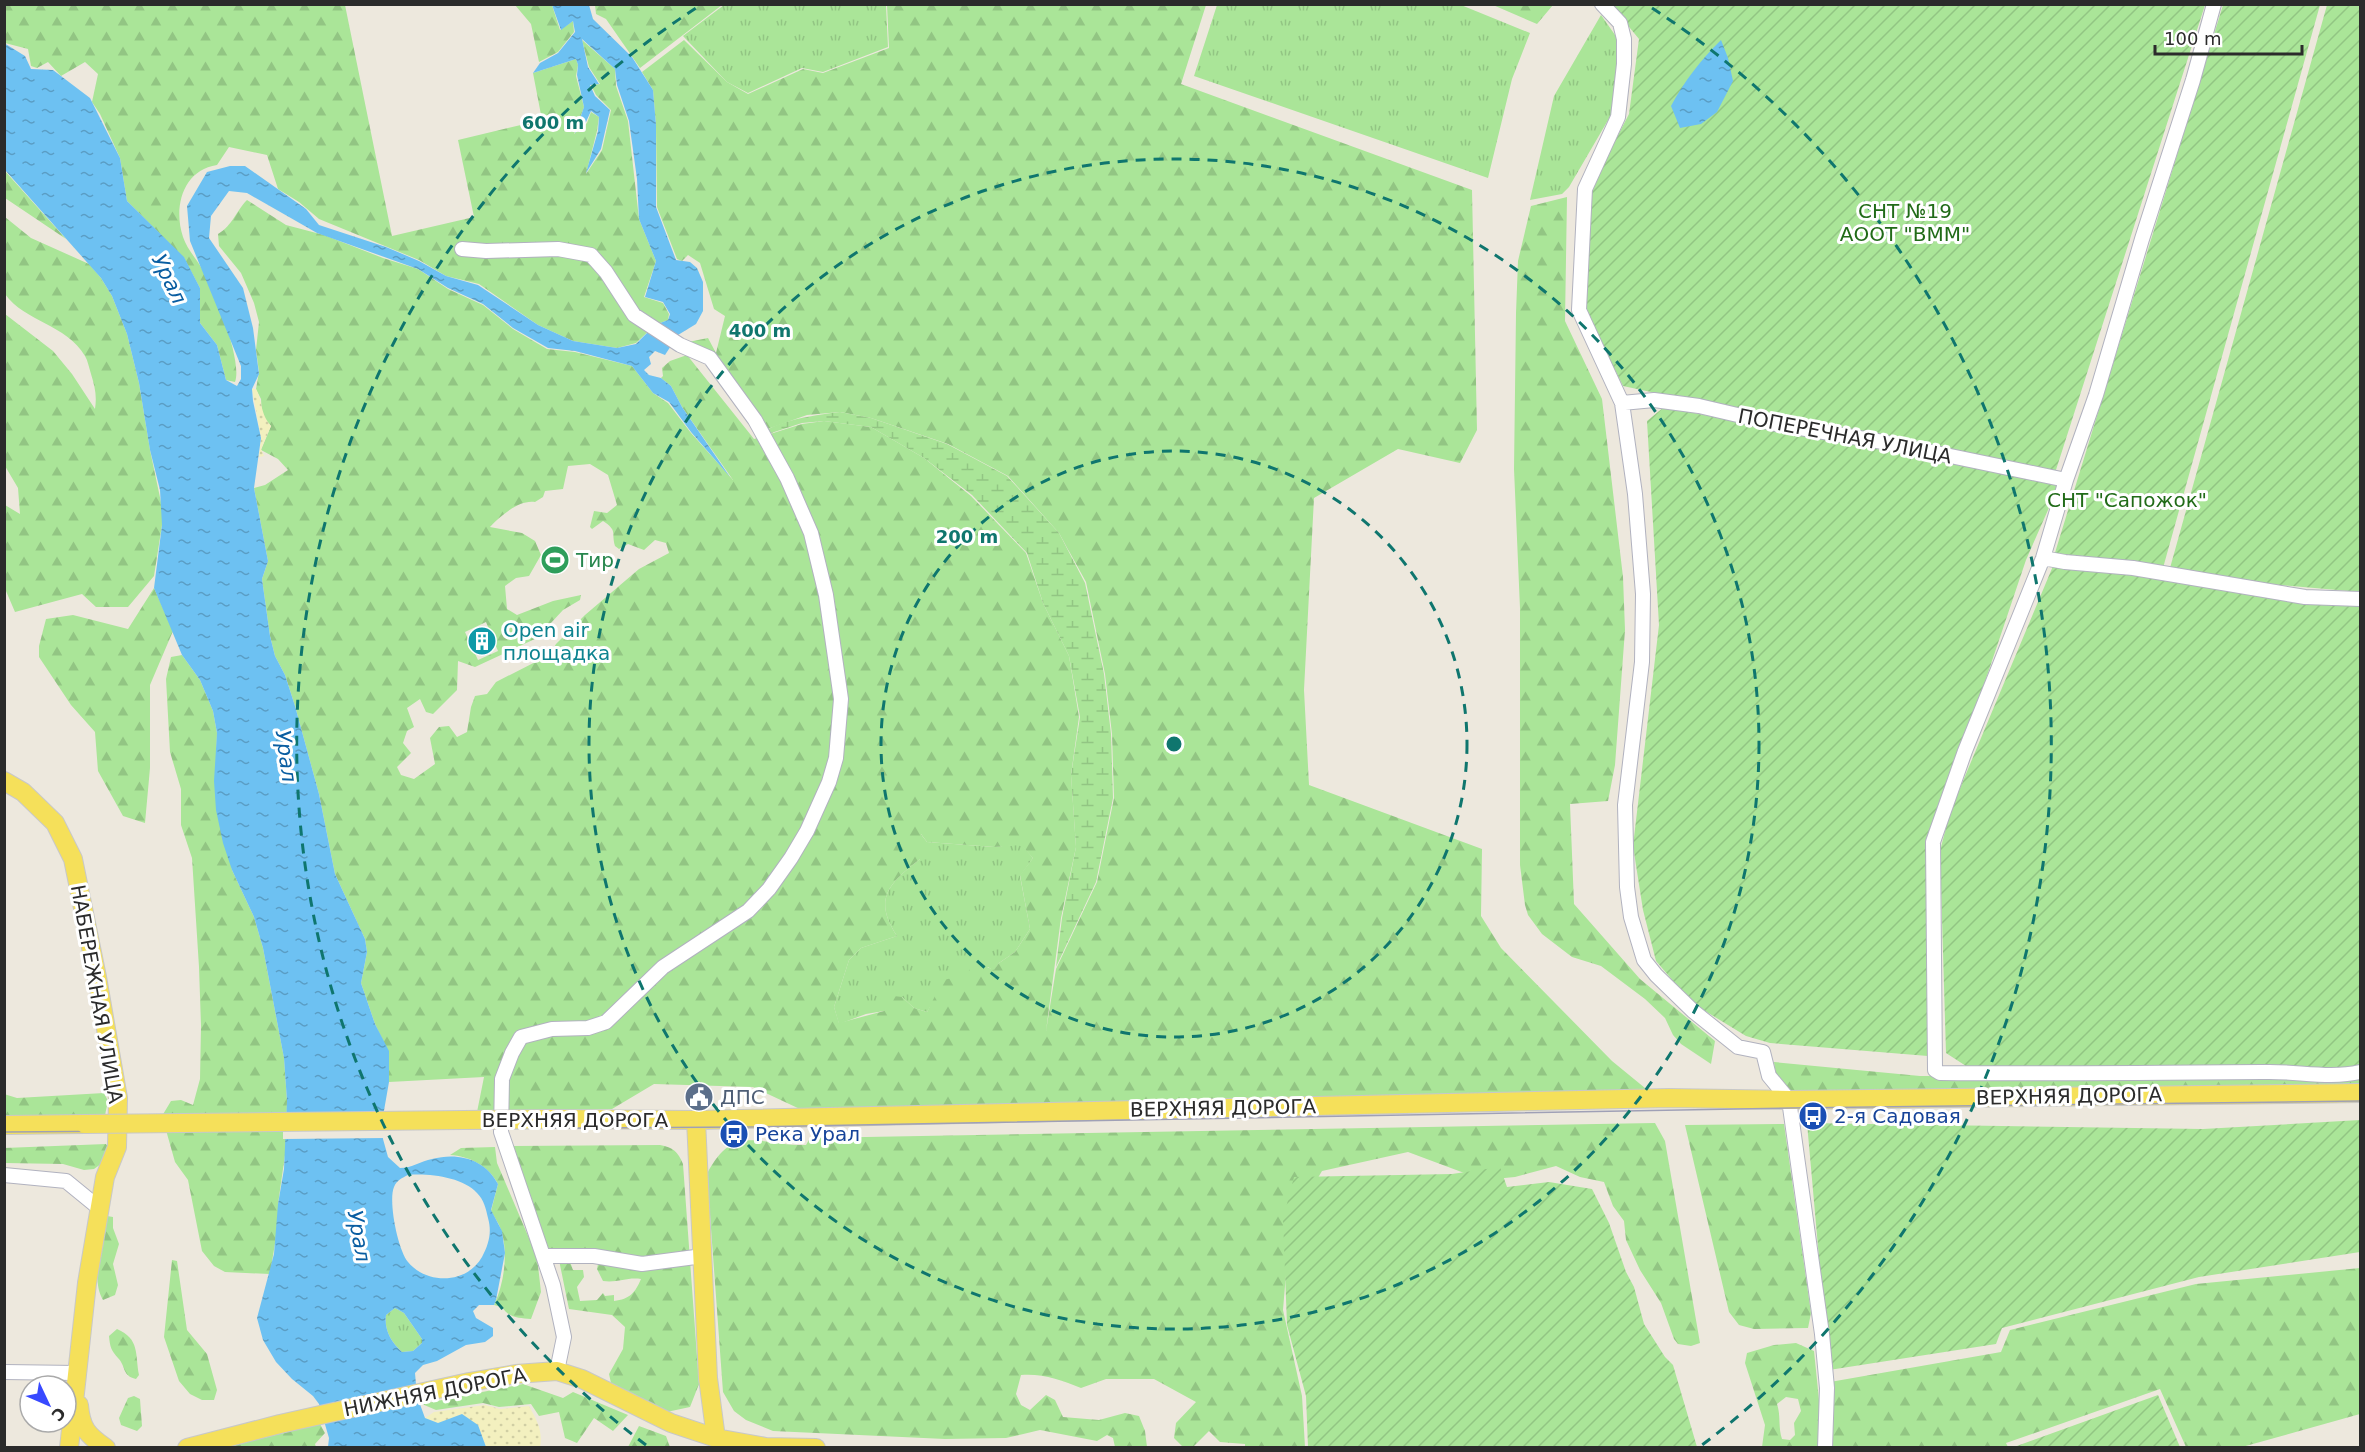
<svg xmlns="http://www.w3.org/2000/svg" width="2365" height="1452" viewBox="0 0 2365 1452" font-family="'DejaVu Sans',sans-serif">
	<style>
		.grass { fill: url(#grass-tufts) }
		.forest { fill: url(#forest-firs); fill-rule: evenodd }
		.wetland { fill: url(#wetland-marsh) }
		.sand { fill: url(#sand-dots) }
		.garden { fill: url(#garden-furrows) }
		.water { fill: url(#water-ripples); fill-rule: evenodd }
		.pier { fill: #ede8dd }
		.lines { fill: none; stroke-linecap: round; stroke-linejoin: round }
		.minor-casing { stroke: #b1b2bf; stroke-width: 16 }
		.major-casing { stroke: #c8c8c8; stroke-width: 20 }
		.minor { stroke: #fff; stroke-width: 14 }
		.major { stroke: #f5e05a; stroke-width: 18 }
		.tram { stroke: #9fa0b6; stroke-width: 1.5 }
		.major-bridge-casing { stroke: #c8c8c8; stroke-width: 20; stroke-linecap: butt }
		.major-bridge { stroke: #f5e05a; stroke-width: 18 }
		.ring { fill: none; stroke: #0f766e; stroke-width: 3; stroke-dasharray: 10 8 }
		.labels { text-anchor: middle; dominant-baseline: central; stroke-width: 6; stroke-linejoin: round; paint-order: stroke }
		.park-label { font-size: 20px; fill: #216b18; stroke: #fff }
		.street-label { font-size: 20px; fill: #2b2b2b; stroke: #fff }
		.leisure-label { font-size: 20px; fill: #27864d; stroke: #fff; text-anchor: start }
		.culture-label { font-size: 20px; fill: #0d838f; stroke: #fff; text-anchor: start }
		.service-label { font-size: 20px; fill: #4e5e75; stroke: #fff; text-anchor: start }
		.transit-label { font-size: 20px; fill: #164399; stroke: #fff; text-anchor: start }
		.water-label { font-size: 21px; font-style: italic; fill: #095da1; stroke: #fff }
		.centre { fill: #0f766e; stroke: #fff; stroke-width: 3 }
		.ring-label { font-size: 18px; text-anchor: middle; font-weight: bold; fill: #0f766e; stroke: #fff; stroke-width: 6; stroke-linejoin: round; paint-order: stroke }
	</style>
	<defs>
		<pattern id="grass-tufts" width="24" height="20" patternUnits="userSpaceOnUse" patternTransform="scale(1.5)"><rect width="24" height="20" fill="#aae598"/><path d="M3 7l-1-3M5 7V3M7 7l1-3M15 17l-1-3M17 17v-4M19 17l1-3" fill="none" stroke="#92c583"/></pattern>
		<pattern id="forest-firs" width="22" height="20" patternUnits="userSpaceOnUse" patternTransform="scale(1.5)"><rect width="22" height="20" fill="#aae598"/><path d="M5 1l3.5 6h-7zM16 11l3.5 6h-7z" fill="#92c583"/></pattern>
		<pattern id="wetland-marsh" width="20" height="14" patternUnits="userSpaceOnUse" patternTransform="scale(1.5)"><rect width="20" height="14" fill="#aae598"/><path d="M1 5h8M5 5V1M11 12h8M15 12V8" fill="none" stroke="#92c583"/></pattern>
		<pattern id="sand-dots" width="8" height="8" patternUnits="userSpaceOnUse" patternTransform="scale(1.5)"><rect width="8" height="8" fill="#f3f0bf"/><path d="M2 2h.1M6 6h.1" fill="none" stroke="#d0cea4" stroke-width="1.8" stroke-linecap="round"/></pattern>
		<pattern id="garden-furrows" width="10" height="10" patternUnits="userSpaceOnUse" patternTransform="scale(1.5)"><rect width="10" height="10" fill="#aae598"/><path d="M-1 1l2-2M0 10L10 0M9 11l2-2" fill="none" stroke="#92c583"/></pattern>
		<pattern id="water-ripples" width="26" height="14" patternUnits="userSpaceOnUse" patternTransform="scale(1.5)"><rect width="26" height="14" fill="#6dc1f2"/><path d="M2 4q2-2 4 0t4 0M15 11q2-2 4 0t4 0" fill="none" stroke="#5a9dc4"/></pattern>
	</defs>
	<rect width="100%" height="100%" fill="#ede8dd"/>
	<path class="grass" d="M724,5H886L888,47L823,72L802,68L748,93L727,82L683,36Z
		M1217,5H1461L1530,33L1512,79L1488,178L1194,76Z
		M1601,15L1620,42L1622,51L1611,115L1569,187L1562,194L1530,200L1554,96Z
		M920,833L927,842L994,847L1021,844L1033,858L1020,876L1030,929L1015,952L999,963L994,971L988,967C964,976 940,989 927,1012L914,1008L902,997L884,1011L866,1014L839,1024L834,1007L849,960L861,948L897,936C872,898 890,883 920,859Z
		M395,1308L404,1313L422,1339V1343L413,1351L402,1352C391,1342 384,1330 386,1315Z"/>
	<path class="forest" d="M5,5H345L392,236L474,217L458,140L542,120L533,73L576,59L578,65L576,76L584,107L574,134L587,123L591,112L599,117L597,131L586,174L602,150L611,110L596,95L591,85L600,84L589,67L582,40L615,69L616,86L628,121L639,219L656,261L644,297L663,303L669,314L668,320L655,325L636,343L617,348L573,341L538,325L479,284L446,276L419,260L319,219L299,202L278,189L267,155L229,147L217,165C183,170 173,207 183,237C187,249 196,258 202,269C214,289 243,361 235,382L226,380L217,345L200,323V288L184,258L127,201L120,158L100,114L92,102L98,74L85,62L61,76L48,62L37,68L31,66L28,49L5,43Z
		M515,5H552L560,30L573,21L574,32L558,52L539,62L531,24Z
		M595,5V4L722,5L640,68L606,19L596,14Z
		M887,5H1206L1181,84L1472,190L1477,430L1460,463L1398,449L1314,498L1304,690L1309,785L1482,849L1481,916L1501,948L1612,1061L1656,1097L802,1110L753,1087L654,1084L612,1109L477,1112L484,1077L389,1082L388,1051L375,1024L361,983L367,952L365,939L335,874L319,794L295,706L285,675L275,656L270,636L262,579L268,561L254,488L265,485L288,470L278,459L261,450L271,426L262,416L261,399L256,389L259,372L256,350L259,322L254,303L241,273L219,246L218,234C233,225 236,211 247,200L286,225L324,235L383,258L418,269L448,289L483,305L513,329L547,349L575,352L632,366L653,393L668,403L691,433L733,480L682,407L671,386L661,378L663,376L662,368L670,361L687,355L754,439L802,424L824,421L871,427L924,458L971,496L1026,553L1043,603L1069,656L1079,717L1071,775L1076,847L1061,918L1046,1031L1056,969L1097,882L1114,798L1112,734L1105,674L1086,582L1059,533L1008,476L948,444L871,418L840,412L807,415L762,431L688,342L708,338L716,353L725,316L714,309L700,263L688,255L682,261L677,259L657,207L656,125L653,90L642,72L684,40L727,82L748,94L803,69L823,73L889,48ZM590,464L608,475L617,505L607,513L594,511L590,527L592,529L603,521C618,531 611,532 615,546L619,549L628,544L644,550L655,540L666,543L669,553L639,569L585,615L556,644L549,655L496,682L487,694L475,696L471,707L467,732L457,737L449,726L439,727L430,738L435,764L414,779L401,775L397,767L411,753L403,743L407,731L414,727L407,708L420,699L426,712L433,714L457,690L458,661L475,667L537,638L563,610L580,600L581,595L553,601L517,615L507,609L505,586L516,578L529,576L541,555L535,541L522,533L490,527C500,516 520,499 535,502L543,497L545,491L563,489L568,466ZM486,622L498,651L478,660L465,632ZM921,834L927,842L994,847L1021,845L1033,858L1020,875L1030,929L1015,952L999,963L994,970L973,961L967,975L943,980L927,1012L914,1008L902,997L894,996L884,1011L839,1023L834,1007L849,960L861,948L897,936C872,898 890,883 920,859Z
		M1493,5H1553L1537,24Z
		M4,170L66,239L5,198Z
		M1567,197L1565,321L1602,399L1623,577L1625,630L1615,765L1608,801L1570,804L1574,904L1640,979L1715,1041L1711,1064L1681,1044L1673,1035L1665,1018L1645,999L1601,966L1572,957L1542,934L1528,915L1525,905L1520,865V608L1514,469L1516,313L1518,261L1531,206Z
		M5,217L31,238L89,264L101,278L112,296L127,334L139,383L150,450L162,507V525L154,576L128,607H96L82,594L15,612L6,591L4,577L5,505L20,514L18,488L5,466V314L53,351L72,374L95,409C97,396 95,387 91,374C89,368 88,361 85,356C66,324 25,322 5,294Z
		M154,588L173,631L150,685V768L145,823L123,816L98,771L95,732L71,705L39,657V646L46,619L73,615L128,629Z
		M182,655L200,680L213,711L217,733L216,764L232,870L254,917L263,948L284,1058L287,1101L286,1148L278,1204V1225L270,1274L225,1272L214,1266L202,1251L188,1180L175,1162L162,1116L171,1101L181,1100L193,1105L200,1079L201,1026L199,967L192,858L181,825V789L170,752L166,679L171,657Z
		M1774,1062L1920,1076L2360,1078V1087L1796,1093C1783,1087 1775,1077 1774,1062Z
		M104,1093L108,1101L105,1115L5,1116L4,1094L17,1098Z
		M1655,1123L1665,1141L1700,1343L1691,1346L1678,1344L1674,1339L1661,1303L1640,1270L1626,1240L1624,1221L1613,1206L1604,1182L1580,1177L1556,1166L1515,1177L1483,1180L1408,1152L1322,1171L1290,1225L1283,1310L1302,1396L1305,1447H1245V1444L1220,1442L1209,1431L1193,1447H1183L1174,1438L1176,1423L1196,1402L1154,1379H1106L1081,1388C1062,1380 1041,1373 1021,1375L1016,1394L1021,1405L1030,1410L1046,1395L1055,1400L1063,1417L1099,1420L1125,1413L1139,1416L1145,1431L1147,1447H1115L1113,1438L1107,1435L1097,1441L1040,1430L1006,1438L945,1439L773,1431L746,1420L734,1411L723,1392L707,1174C733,1122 762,1146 806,1145L810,1138Z
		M1784,1124L1811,1313L1808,1328L1754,1329L1739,1325L1729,1312L1685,1125Z
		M106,1144L109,1149L105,1161L94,1169L84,1170L63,1164L5,1163L4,1148Z
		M660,1145C673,1147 678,1152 683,1164L699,1384L690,1407L662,1413L623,1395L611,1383L609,1374L623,1349L625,1327L612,1315L569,1309L559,1260L569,1259L573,1270H583L584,1277L577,1287L580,1301L597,1300L603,1293L605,1296L614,1295V1301C630,1299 635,1293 641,1279C627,1277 618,1283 603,1281L597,1269L600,1254L547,1249C538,1215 513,1181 513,1146Z
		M495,1147L497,1163L537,1257L541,1292L531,1319C519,1318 509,1318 502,1307L494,1305C504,1284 508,1255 502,1233C500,1225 495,1218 491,1211L498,1184C489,1166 469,1156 450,1155L461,1148Z
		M107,1216L113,1217V1228L119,1244L113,1264L118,1285L115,1295L103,1300C90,1279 103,1240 107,1216Z
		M172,1260L177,1261L187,1330L207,1354L217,1390L214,1400H202L190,1394L179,1381L164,1337Z
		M2360,1268V1414L2242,1447H2186L2160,1389L2006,1443L2008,1447L1830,1448V1382L2001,1352L2010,1330L2196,1284Z
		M117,1329C140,1339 135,1354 139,1375L136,1379C122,1376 126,1366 118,1358C111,1350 110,1347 109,1336Z
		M1796,1343L1814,1351L1819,1400V1447H1762L1765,1425L1745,1363L1747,1353L1774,1345ZM1786,1397L1798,1399L1801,1411L1794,1423L1795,1435L1790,1440L1782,1439C1778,1427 1781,1416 1777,1404Z
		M523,1384L563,1398L573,1392L628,1415L613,1431L594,1418L577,1443L565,1438L559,1412L539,1416L531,1404L499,1407L483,1403L436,1410L422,1404Z
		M134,1396L140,1399L142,1426L137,1431L121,1425L119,1418L128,1398Z
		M320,1424L325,1433L315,1444L316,1447L222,1448Z
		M639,1426L666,1436L670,1447H628Z"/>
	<path class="wetland" d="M840,412L871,418L947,444L1007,476L1059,533L1085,583L1104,674L1111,734L1113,798L1096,882L1056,967L1062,918L1076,847L1071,775L1080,717L1069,656L1043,603L1027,553L972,495L924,458L871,427L824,421L802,423L756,438C774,420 816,415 840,412Z"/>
	<path class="sand" d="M252,389H256C263,403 260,413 271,426L261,449L264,456L259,457L261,438Z
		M485,1405L500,1409L529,1406C537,1421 543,1430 540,1448L486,1447L478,1425L438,1423L425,1418L434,1412Z"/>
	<path class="garden" d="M1611,5H2205L2055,473L1772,418L1623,386L1586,312L1591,187L1629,114L1639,39Z
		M2223,5H2320L2163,568L2054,556Z
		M2327,5H2360V592L2257,583L2170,568Z
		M1664,407L2059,485L2026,560L1963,747L1926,839L1928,1056L1770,1043L1746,1036L1692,1003L1656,961L1643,910L1633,846L1659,625L1647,421Z
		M2053,566L2159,577L2360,605V1068L1966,1066L1946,1053L1940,851L1950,812Z
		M2360,1120V1252L2199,1277L2002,1328L1996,1344L1829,1370L1807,1123L2203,1129Z
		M1500,1167L1507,1187L1549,1182L1592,1189L1609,1223L1626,1272L1634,1287L1644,1324L1665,1357L1673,1365L1697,1447H1308L1306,1396L1287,1325L1283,1219L1294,1177L1452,1174Z
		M2158,1395L2180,1447H2014Z"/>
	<path class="water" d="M552,5H589L593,19L632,57L653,90L656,125V207L676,260L690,262L697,268L703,282V311L696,324L678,335L665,355L655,351L649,357L651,364L644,370L649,375L661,378L671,386L682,407L730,477L691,432L669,402L653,393L632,366L575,351L548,348L513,328L483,304L448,288L418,269L317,233L247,193L229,191L211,216L209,238L243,288L253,328L259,374L252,389L253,401L261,438L254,488L268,561L262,579L270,636L275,656L285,675L295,706L319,794L335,874L365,939L367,952L361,983L375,1024L389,1051V1082L382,1122L383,1139L388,1157L400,1168C412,1168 421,1161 432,1159C458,1152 485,1159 498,1184L491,1210L502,1231L505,1253L496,1300L494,1305H479L473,1311L476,1318L493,1328V1336L485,1342L466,1345L437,1361L423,1365L415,1373L417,1396L425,1418L438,1423L462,1414L478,1425L486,1447H328L329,1438L319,1404L313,1396L292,1379L276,1362L263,1340L257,1318L274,1254L278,1204L284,1169L287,1101L284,1058L263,948L254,917L232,870L223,843L216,810L214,781L217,733L213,711L200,680L182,655L154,588L162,525L160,490L150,450L139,383L127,334L112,296L101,278L5,170L4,43L25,56L31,69L53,70L90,98L120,158L127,201L184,257L200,288V323L217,345L226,380L237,386L241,379V366L190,241L187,206L207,172L230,166H245L306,209L319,225L386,247L419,261L446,276L478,285L538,325L573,341L617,348L636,344L655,325L668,320L670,314L663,302L645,297L656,261L639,219L637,179L629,121L617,85L615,69L582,39L588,67L599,84L590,85L595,96L610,110L601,149L586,173L598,131L599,117L591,111L586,122L575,133L584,107L577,75L578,65L576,59L533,73L540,63L558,53L575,32L573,21L561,30ZM408,1175C428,1173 463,1177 477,1193C484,1200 486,1209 488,1218C492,1232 489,1244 482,1257C467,1284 427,1285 408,1262C398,1250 388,1201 394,1187C397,1180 402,1178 408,1175ZM395,1308L404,1313L422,1339V1343L413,1351L402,1352C391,1342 384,1330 386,1315Z
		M1721,40L1728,58L1733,81L1717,112L1701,124L1680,128L1671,106C1685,80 1700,61 1721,40Z"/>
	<path class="pier" d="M283,1116L385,1122L386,1138L283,1139Z"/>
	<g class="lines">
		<g class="minor-casing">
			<path id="minor" d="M1602,4L1620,23L1624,39V64L1618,117L1585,189L1579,310L1622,403L1635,494L1643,594L1642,662L1625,805L1627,887L1631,917L1644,960L1656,975L1693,1011L1738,1047L1763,1052L1769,1076L1789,1100L1822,1334L1827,1388L1825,1448
				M2214,4L2193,80L2142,239L2096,395L2066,480L2043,558L1965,751L1933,842L1935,1070L1940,1073C2049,1074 2156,1073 2265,1072C2296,1071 2330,1079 2360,1072
				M462,249L486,251L558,249L591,255L606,272L634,315L680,345L710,358L755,420L787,478L811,533L826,595L841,699L836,758L829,782L807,831L791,858L769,889L748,911L663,967L606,1022L588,1028L552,1029L521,1037L512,1053L502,1079L501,1132L553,1285L564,1337L557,1371
				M1622,403L1654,400L1699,406L1776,424L1883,442L2066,480
				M2043,558L2065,562L2133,568L2305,597L2360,599
				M4,1175L66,1181L99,1208
				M544,1256H594L642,1264L703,1256
				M4,1372L76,1373"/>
		</g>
		<g class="major-casing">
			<path id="major" d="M4,781L23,792L55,823L73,859L97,977L118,1098L117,1147L105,1177L87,1283L69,1448
				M550,1119L696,1120L1669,1098L1789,1100L2360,1093
				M696,1120L708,1378L716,1438
				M4,1125L85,1124
				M79,1405C81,1428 87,1435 106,1448
				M187,1448L280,1424L469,1382L516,1374L557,1371L582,1379L671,1423L716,1438L766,1447L816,1448"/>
		</g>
		<use href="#minor" class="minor"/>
		<use href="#major" class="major"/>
		<path class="tram" d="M4,1132L745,1127L1790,1108L2360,1101"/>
		<g class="major-bridge-casing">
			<path id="major-bridge" d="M85,1124L550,1119"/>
		</g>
		<use href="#major-bridge" class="major-bridge"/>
	</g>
	<g class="ring">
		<circle cx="1174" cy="744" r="293"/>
		<circle cx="1174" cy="744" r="585"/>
		<path d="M646 1445A878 878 0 0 1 696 8M1652 8A878 878 0 0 1 1702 1445"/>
	</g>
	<defs>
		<g id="stadium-disc" transform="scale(1.5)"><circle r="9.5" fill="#2e9e5b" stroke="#fff"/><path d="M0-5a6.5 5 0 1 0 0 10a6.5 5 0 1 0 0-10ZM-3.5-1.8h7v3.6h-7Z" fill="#fff"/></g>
		<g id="building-disc" transform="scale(1.5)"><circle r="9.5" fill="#0f9aa8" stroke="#fff"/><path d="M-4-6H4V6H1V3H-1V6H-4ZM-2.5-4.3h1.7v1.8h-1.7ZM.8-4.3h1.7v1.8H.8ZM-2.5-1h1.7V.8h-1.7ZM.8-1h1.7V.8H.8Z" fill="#fff"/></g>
		<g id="civic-disc" transform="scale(1.5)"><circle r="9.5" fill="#5c6f8a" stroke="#fff"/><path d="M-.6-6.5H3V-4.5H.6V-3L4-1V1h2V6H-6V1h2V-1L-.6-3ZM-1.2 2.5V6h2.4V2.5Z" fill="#fff"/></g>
		<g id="bus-disc" transform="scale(1.5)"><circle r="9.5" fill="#1a4fb4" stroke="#fff"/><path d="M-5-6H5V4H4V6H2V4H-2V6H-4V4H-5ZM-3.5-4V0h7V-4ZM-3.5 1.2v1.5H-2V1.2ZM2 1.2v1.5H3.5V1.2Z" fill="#fff"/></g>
	</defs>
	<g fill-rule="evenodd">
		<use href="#stadium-disc" x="555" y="560"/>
		<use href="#building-disc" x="482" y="641"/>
		<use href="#civic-disc" x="699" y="1097"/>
		<use href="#bus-disc" x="1813" y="1116"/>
		<use href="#bus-disc" x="734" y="1134"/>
	</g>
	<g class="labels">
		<g class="park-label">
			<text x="1905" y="211">СНТ №19<tspan x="1905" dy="23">АООТ "ВММ"</tspan></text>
			<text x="2127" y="500">СНТ "Сапожок"</text>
		</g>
		<g class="street-label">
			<text transform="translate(1845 436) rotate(11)">ПОПЕРЕЧНАЯ УЛИЦА</text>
			<text transform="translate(97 994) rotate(80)">НАБЕРЕЖНАЯ УЛИЦА</text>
			<text transform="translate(2069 1096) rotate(-1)">ВЕРХНЯЯ ДОРОГА</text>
			<text transform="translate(1223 1108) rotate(-1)">ВЕРХНЯЯ ДОРОГА</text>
			<text x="575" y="1120">ВЕРХНЯЯ ДОРОГА</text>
			<text transform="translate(435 1392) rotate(-11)">НИЖНЯЯ ДОРОГА</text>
		</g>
		<g class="leisure-label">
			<text x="576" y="560">Тир</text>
		</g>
		<g class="culture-label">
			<text x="503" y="630">Open air<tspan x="503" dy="23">площадка</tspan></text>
		</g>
		<g class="service-label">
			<text x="720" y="1097">ДПС</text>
		</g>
		<g class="transit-label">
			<text x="1834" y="1116">2-я Садовая</text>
			<text x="755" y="1134">Река Урал</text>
		</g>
		<g class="water-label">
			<text transform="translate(169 279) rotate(64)">Урал</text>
			<text transform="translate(286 756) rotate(82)">Урал</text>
			<text transform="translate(359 1236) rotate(80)">Урал</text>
		</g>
	</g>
	<circle cx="1174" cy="744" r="9" class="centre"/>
	<g class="ring-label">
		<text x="553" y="129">600 m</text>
		<text x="760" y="337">400 m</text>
		<text x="967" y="543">200 m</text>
	</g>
	<rect width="2365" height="1452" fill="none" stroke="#2b2b2b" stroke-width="12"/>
	<g transform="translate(48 1404) rotate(134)"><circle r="28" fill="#ffffff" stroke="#aaaaaa" stroke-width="1.5"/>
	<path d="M0-4.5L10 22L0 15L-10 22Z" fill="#3849ff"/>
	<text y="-9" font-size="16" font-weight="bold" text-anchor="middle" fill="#2b2b2b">С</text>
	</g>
	<path d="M2155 45v9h147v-9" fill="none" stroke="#2b2b2b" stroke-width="3"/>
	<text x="2164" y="45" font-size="18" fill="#2b2b2b" stroke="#ffffff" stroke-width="4.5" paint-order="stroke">100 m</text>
</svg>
